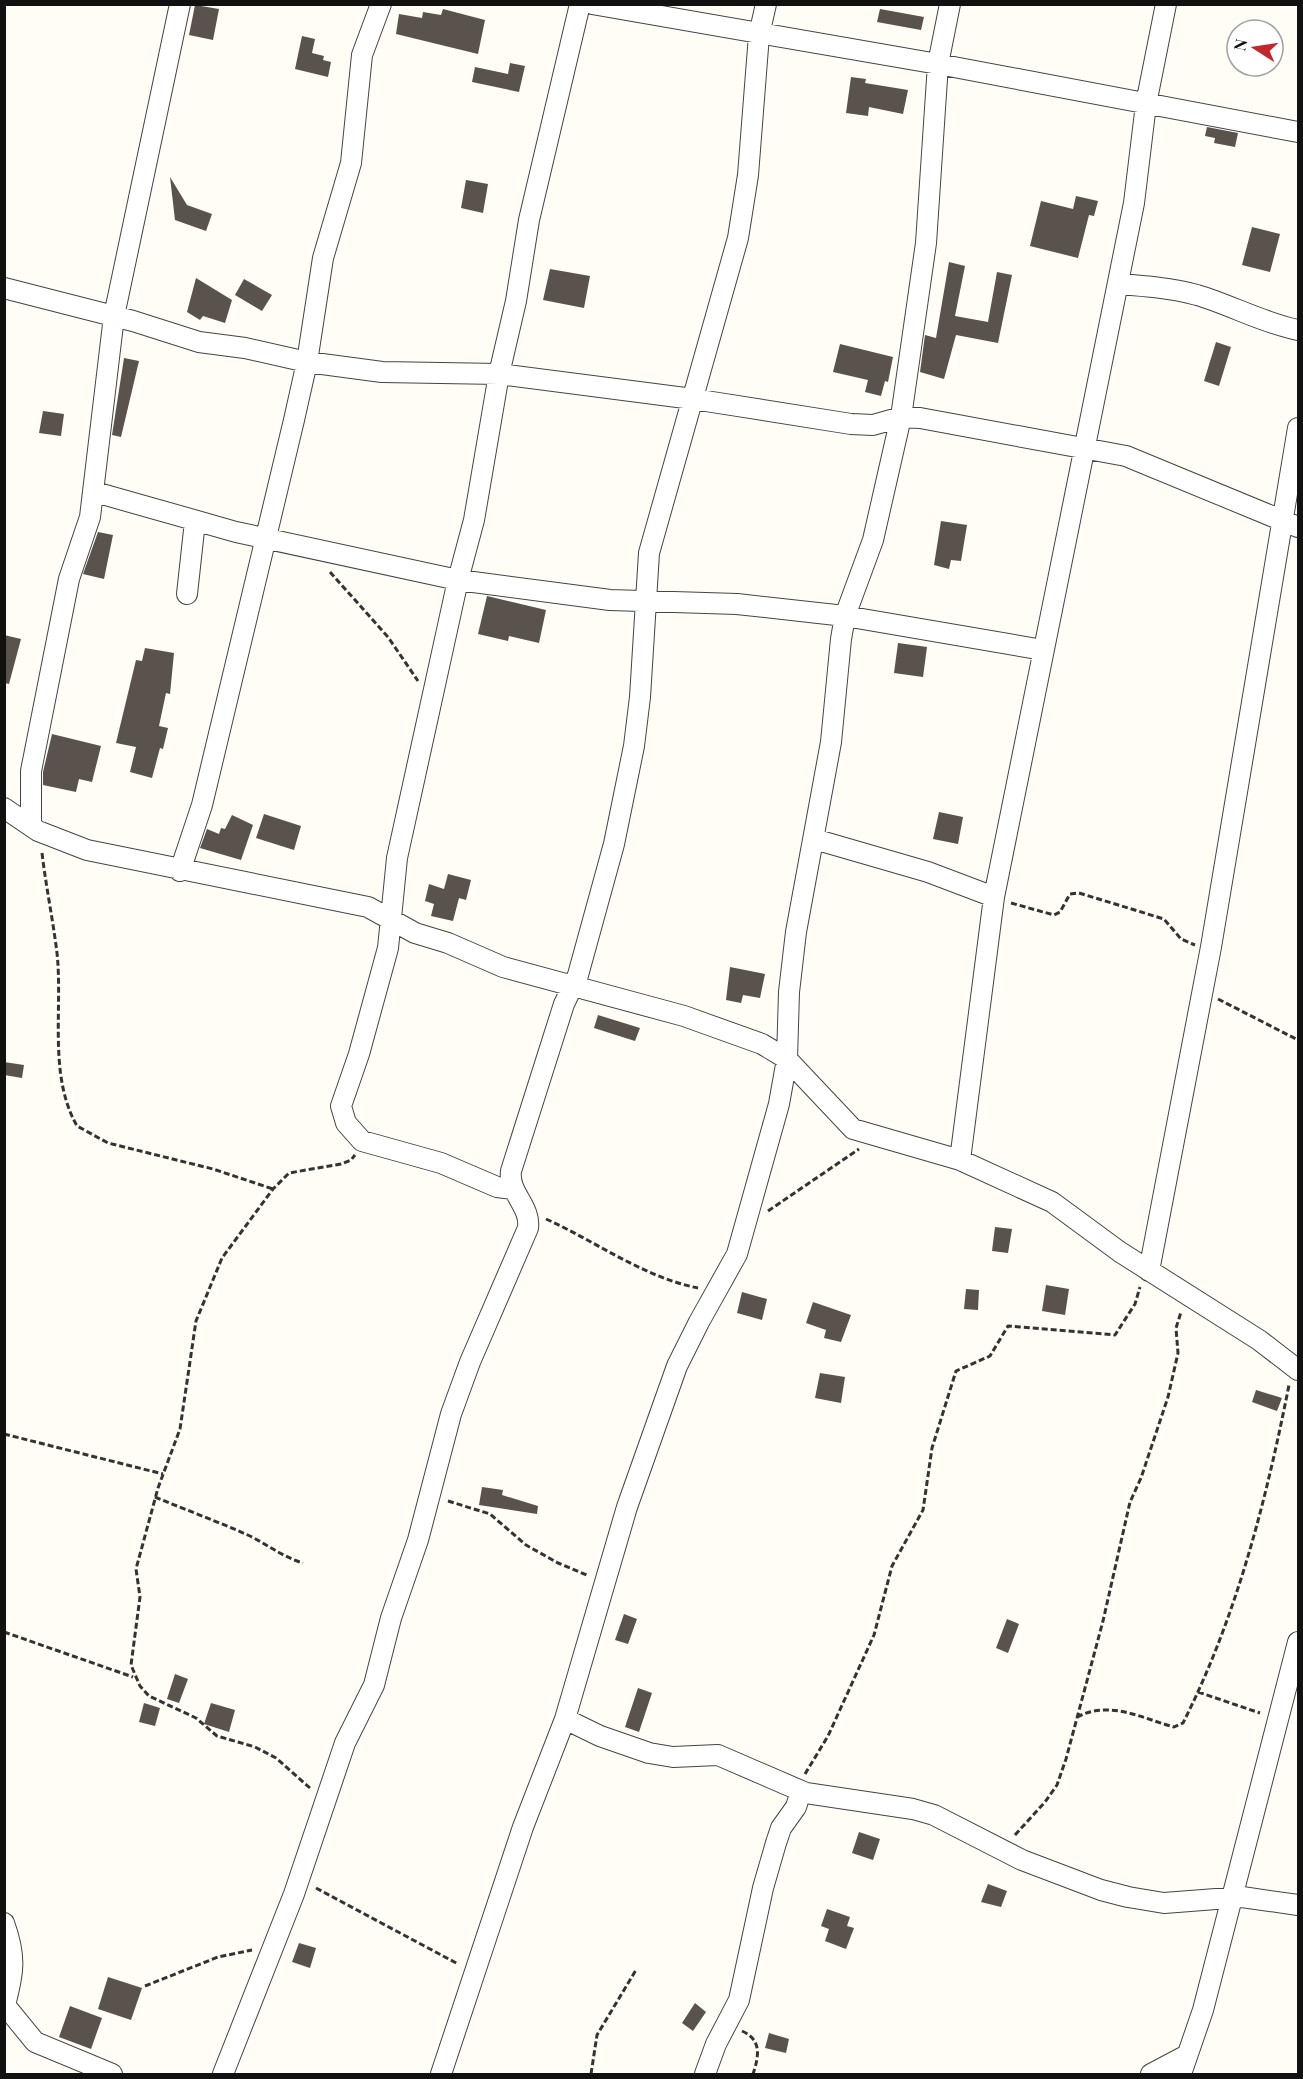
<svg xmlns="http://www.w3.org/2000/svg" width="1303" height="2079" viewBox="0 0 1303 2079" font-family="'Playfair Display',serif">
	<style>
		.building { fill: #5a524d }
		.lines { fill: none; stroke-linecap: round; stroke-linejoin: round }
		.minor-casing { stroke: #444; stroke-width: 22 }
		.path { stroke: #333; stroke-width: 3; stroke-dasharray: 6 3; stroke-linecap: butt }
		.minor { stroke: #fff; stroke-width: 20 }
	</style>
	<rect width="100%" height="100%" fill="#fffdf5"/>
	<path class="building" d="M195,5L219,9L213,40L189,35Z
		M443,9L485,20L478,54L396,34L399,14L422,18L423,12L441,15Z
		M880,9L924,17L921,30L877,22Z
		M302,36L315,39L312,53L324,56L323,60L331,62L328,77L295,69Z
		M510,63L525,66L519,92L472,82L475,67L508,74Z
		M851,77L866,79L865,83L908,90L903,114L869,107L868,116L846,113Z
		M1207,127L1238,133L1235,147L1214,143L1215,138L1205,136Z
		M170,177L187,205L212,214L206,231L175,220Z
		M466,180L488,184L483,213L461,208Z
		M1076,196L1098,201L1094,216L1089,215L1078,258L1030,246L1041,201L1073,209Z
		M1252,227L1280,234L1270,272L1242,265Z
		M949,262L965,266L955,316L988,322L997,272L1012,275L998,343L956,335L944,379L920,372L925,335L936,338Z
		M550,269L590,276L584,308L543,300Z
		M196,278L232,300L225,323L203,316L200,320L187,312Z
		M244,279L272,295L262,311L235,295Z
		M1216,342L1231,347L1219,386L1204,381Z
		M840,344L893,357L888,382L885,381L881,396L865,392L868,380L833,372Z
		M124,358L139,361L121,437L112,435Z
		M43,411L64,414L61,436L39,433Z
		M941,521L967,525L961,561L951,560L949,569L934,565Z
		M98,532L113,535L104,579L83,574Z
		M487,596L546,610L539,643L509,636L508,641L478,634Z
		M4,635L21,639L9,684L4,683Z
		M898,643L927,647L923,677L894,673Z
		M145,648L174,653L170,694L166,693L159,726L168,728L163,749L160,748L152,778L130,772L136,747L116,743L136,660L142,661Z
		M52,734L101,746L92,782L79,779L76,792L43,785V772Z
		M939,812L963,817L958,844L933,839Z
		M264,814L301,826L294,850L256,838Z
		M232,815L253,825L241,860L200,848L207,829L219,834L221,828L225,829Z
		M448,874L471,880L466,900L459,898L453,921L431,916L434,904L425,901L429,884L444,889Z
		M730,967L765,974L760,998L743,995L741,1003L726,1000Z
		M598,1015L640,1028L635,1041L594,1028Z
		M4,1062L24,1065L22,1078L4,1075Z
		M995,1227L1012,1229L1008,1253L992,1251Z
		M1046,1285L1069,1289L1065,1315L1042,1311Z
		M966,1289L979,1290L978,1310L964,1309Z
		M742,1292L767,1299L762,1320L737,1313Z
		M813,1302L851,1315L841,1342L824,1338L826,1330L806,1323Z
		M820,1373L845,1377L841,1403L815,1398Z
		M1256,1390L1282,1398L1277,1411L1252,1402Z
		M482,1487L503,1490L502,1495L538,1506L537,1514L479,1505Z
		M624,1614L637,1619L628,1644L615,1640Z
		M1007,1619L1019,1624L1008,1653L996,1648Z
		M175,1674L188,1679L179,1703L167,1699Z
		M638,1688L652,1693L639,1732L625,1727Z
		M144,1703L160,1708L155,1726L139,1722Z
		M211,1703L235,1710L229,1732L204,1724Z
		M859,1832L880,1839L873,1860L852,1853Z
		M988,1884L1007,1891L1001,1907L981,1902Z
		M827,1909L850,1917L847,1926L854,1928L846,1949L825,1941L829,1929L821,1926Z
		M299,1943L316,1948L310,1968L292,1962Z
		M108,1977L142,1988L131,2020L98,2009Z
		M695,2003L706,2012L693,2031L682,2023Z
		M70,2006L102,2018L91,2049L59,2037Z
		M769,2033L789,2039L786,2053L765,2048Z"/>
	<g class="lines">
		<g class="minor-casing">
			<path id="minor" d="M592,4L938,64L1298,132
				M1118,284C1144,286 1171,288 1197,295C1231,305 1263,323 1298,330
				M4,288L133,321L199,342L245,348L307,362L382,372L499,374L693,399L851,424L873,425L901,417L920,418L1126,456L1298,527
				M95,492L236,532L458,580L610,600L737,604L845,616L1043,650
				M187,594L195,521
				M4,808L38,831L87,850L368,907L415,933L448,943L503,967L684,1016L762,1044L787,1059L853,1129L960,1160L1052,1202L1120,1252L1259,1340L1298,1370
				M31,826V771L69,579L90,517L114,316L180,4
				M814,839L928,872L994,897
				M180,871L202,805L294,420L307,362L323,258L351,163L362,55L381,4
				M960,1160L994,897L1134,203L1146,104L1166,4
				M512,1189L497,1187L441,1163L362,1141L346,1123L341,1106L359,1054L388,948L397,858L458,580L474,520L499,374L516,301L529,220L580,4
				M1149,1271L1211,947L1298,428
				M565,1719L600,1736L649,1753L673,1757L718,1755L806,1793L913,1809L934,1815L1022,1860L1101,1890L1128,1897L1164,1903L1242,1897L1298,1905
				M4,1923C16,1956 14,1972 5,2005
				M4,2004L35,2042L112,2074
				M223,2074L294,1894L345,1743L374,1685L391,1618L418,1540L451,1414L470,1362L528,1228C531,1206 508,1193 511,1171L564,1004L578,975L614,844L634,746L640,697L649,553L738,238L748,175L759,35L766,4
				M441,2074L523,1827L565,1719L627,1507L677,1366L699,1322L737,1254L779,1104L787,1059L789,992L796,932L831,742L841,639L845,616L873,540L901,417L926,243L938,64L950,4
				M705,2074L716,2044L739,2000L763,1888L776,1843L781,1828L796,1807L801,1791
				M1151,2074L1187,2055
				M1181,2074L1203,2010L1298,1642"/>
		</g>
		<path class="path" d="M330,572L388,637L418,681
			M42,853C46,887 53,920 57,953C63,1009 48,1075 77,1126L108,1143L213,1169L273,1189
			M1011,903L1054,915L1060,912L1070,894L1079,893L1164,919L1181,939L1195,945
			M1218,999L1298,1040
			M768,1211L859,1149
			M546,1219C597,1242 643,1277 698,1288
			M4,1434L163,1474
			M155,1497C186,1510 219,1522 250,1536C268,1545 283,1557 303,1563
			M448,1501L490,1514L526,1545L558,1563L589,1576
			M4,1632L133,1677
			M1198,1692L1260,1713
			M1077,1717C1110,1700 1141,1718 1174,1727L1183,1723C1237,1616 1266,1501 1289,1385
			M805,1774L828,1736L874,1635L892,1566L923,1510L932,1448L956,1371L990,1356L1008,1326L1115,1335L1135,1304L1140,1287
			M310,1788L276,1758L255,1747L217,1736L196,1718L149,1696L140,1686L131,1665L140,1597L136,1569L158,1488L180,1429L196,1321L222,1258L273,1189L289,1173L341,1164L351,1160L355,1155
			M1015,1835L1045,1802L1057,1785L1066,1759L1103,1621L1130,1502L1141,1478L1168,1397L1178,1353L1176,1328L1181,1312
			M316,1888L458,1964
			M145,1986L218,1957L252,1950
			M742,2031C762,2040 759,2056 753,2074
			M591,2074L597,2035L636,1970"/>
		<use href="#minor" class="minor"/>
	</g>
	<rect width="1303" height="2079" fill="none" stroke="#111111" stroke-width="12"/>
	<g transform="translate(1255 48) rotate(282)"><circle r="28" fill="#ffffff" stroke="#a0a0a0" stroke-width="1.5"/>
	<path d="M0-4.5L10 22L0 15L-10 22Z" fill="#c4262e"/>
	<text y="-9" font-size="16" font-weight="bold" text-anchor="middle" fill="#111111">N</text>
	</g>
</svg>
